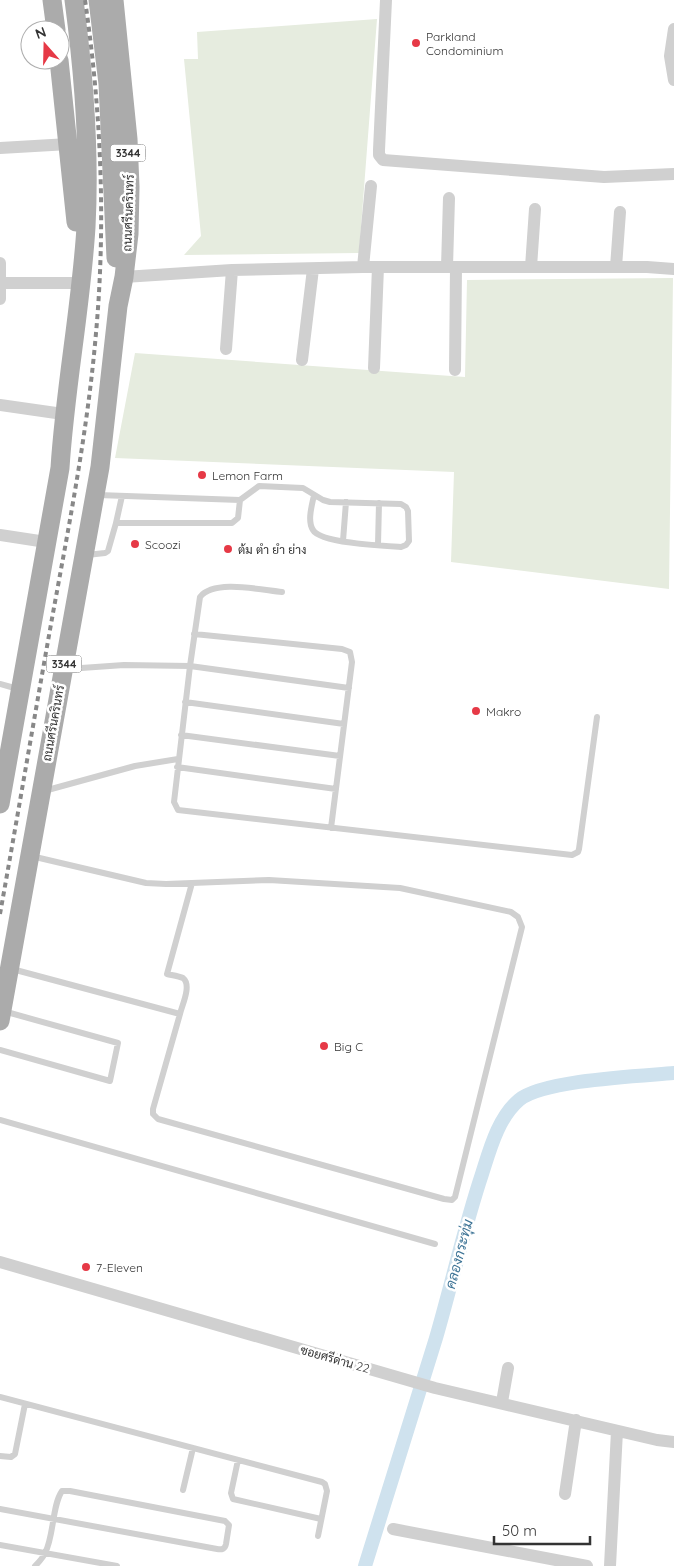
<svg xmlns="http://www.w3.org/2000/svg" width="674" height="1566" viewBox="0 0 674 1566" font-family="Quicksand,Sarabun,sans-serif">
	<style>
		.green { fill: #e6ecdf }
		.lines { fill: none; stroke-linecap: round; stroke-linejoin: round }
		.canal { stroke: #cfe2ee; stroke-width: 14 }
		.lane { stroke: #d0d0d0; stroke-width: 6 }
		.street { stroke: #d0d0d0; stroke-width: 12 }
		.primary { stroke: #ababab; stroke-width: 19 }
		.rail { stroke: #888; stroke-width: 4; stroke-dasharray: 5 4; stroke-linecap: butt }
		.poi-dot { fill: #e63946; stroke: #fff; stroke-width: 2 }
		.labels { text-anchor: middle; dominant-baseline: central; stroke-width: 5; stroke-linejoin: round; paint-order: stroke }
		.shield { fill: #fff; stroke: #707070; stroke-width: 1 }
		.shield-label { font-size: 11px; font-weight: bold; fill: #333 }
		.poi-label { font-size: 12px; fill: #333; stroke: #fff; text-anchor: start }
		.street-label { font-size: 12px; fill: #333; stroke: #fff }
		.water-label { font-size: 14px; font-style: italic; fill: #3f7597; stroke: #fff }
	</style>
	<rect width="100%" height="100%" fill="#fff"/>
	<path class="green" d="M377,19L359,253L184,255L201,236L184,59H198L197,32Z
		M673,278L669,589L451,562L454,472L115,458L135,353L465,377L467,280Z"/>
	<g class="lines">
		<path class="canal" d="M365,1566C388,1490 413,1414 436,1338C452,1283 464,1228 482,1174C490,1149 498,1118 519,1100C543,1080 640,1076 674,1073"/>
		<path class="lane" d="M98,495L240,500L259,486L303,488L323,500L330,502L401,504L406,507L408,511L409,541L406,545L401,547C384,546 320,543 313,530C307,521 312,505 314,495
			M116,523L122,496
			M343,541L346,502
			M378,545L379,503
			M87,555L105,553L108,551L116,523H232L238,518L240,500
			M282,592C261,590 214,579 200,597L190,666L174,802L178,810L572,855L578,852L579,849L597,717
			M194,634L342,649L350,652L352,662L331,828
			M67,669L124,665L190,666L349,688
			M0,684L18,689
			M185,702L344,724
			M181,735L340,756
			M177,767L336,789
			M44,791L135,766L178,759
			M12,969L180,1014L153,1109V1114L158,1119L444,1199L452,1200L455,1197L522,927L518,917L511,912L400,888L269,880L166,884L146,883L31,856
			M180,1014C182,1005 192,985 183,978C179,976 171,975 167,974L192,883
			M0,1050L110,1081L118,1043L3,1011
			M0,1120L435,1244
			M0,1397L322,1482L325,1484L327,1491L318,1536
			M0,1456L11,1457L15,1454L25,1404
			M238,1460L231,1493L233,1499L321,1519
			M183,1490L193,1448
			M0,1509L217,1549C222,1550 225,1549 226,1544L229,1525L225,1521L70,1491H62C52,1505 54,1537 45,1553C43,1558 39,1562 35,1566
			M0,1545L117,1566"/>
		<path class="street" d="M386,0L379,150V155L383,160L604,177L674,174
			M674,29L670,56L674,80
			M0,148L69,144
			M0,263V299
			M363,267L371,186
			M447,267L449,198
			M531,267L535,209
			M616,267L620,212
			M124,277L232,270L363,267H647L674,269
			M0,283H81
			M226,349L232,270
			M302,360L313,269
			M374,368L378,267
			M455,370L456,267
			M0,405L63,414
			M0,535L46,542
			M0,1262L435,1388L657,1440L674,1442
			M502,1402L508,1368
			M565,1494L576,1420
			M393,1529L587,1566
			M610,1566L617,1431"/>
		<path class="primary" d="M52,0L56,30
			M98,0L108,84L116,258
			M59,60L76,222
			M0,804L60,468C65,388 81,308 86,227C90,151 84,75 74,0
			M0,1021L100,467L118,306L124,277L129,234L130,187L128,139L114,0"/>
		<path class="rail" d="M0,914C18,814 35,713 53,613C70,520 88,427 96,333C106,222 101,110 85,0"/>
	</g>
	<g class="poi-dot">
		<circle cx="416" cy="43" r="5"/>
		<circle cx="202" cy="475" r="5"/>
		<circle cx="135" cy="544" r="5"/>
		<circle cx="228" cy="549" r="5"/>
		<circle cx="476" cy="711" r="5"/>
		<circle cx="324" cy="1046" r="5"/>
		<circle cx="86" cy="1267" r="5"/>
	</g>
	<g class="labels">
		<g class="shield">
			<rect x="110.5" y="144.5" width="35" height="17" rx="4"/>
			<rect x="46.5" y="655.5" width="35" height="17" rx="4"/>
		</g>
		<g class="shield-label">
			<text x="128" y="153">3344</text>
			<text x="64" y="664">3344</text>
		</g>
		<g class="poi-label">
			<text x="426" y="36">Parkland<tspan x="426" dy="14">Condominium</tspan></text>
			<text x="212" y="475">Lemon Farm</text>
			<text x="145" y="544">Scoozi</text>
			<text x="238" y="549">ต้ม ตำ ยำ ย่าง</text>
			<text x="486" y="711">Makro</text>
			<text x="334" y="1046">Big C</text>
			<text x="96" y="1267">7-Eleven</text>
		</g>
		<g class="street-label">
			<text transform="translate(128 213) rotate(-88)">ถนนศรีนครินทร์</text>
			<text transform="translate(53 723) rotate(-80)">ถนนศรีนครินทร์</text>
			<text transform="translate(335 1359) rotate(16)">ซอยศรีด่าน 22</text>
		</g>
		<g class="water-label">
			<text transform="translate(459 1254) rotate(-75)">คลองกระทุ่ม</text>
		</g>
	</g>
	<g transform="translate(45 45) rotate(340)"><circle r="24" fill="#ffffff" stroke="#adadad"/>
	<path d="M0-4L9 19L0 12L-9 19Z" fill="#e63946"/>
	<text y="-8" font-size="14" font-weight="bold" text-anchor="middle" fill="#333333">N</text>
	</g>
	<path d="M494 1536v8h96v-8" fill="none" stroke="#333333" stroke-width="2.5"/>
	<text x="502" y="1536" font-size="15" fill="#333333" stroke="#ffffff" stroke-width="4" paint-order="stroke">50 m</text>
</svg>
